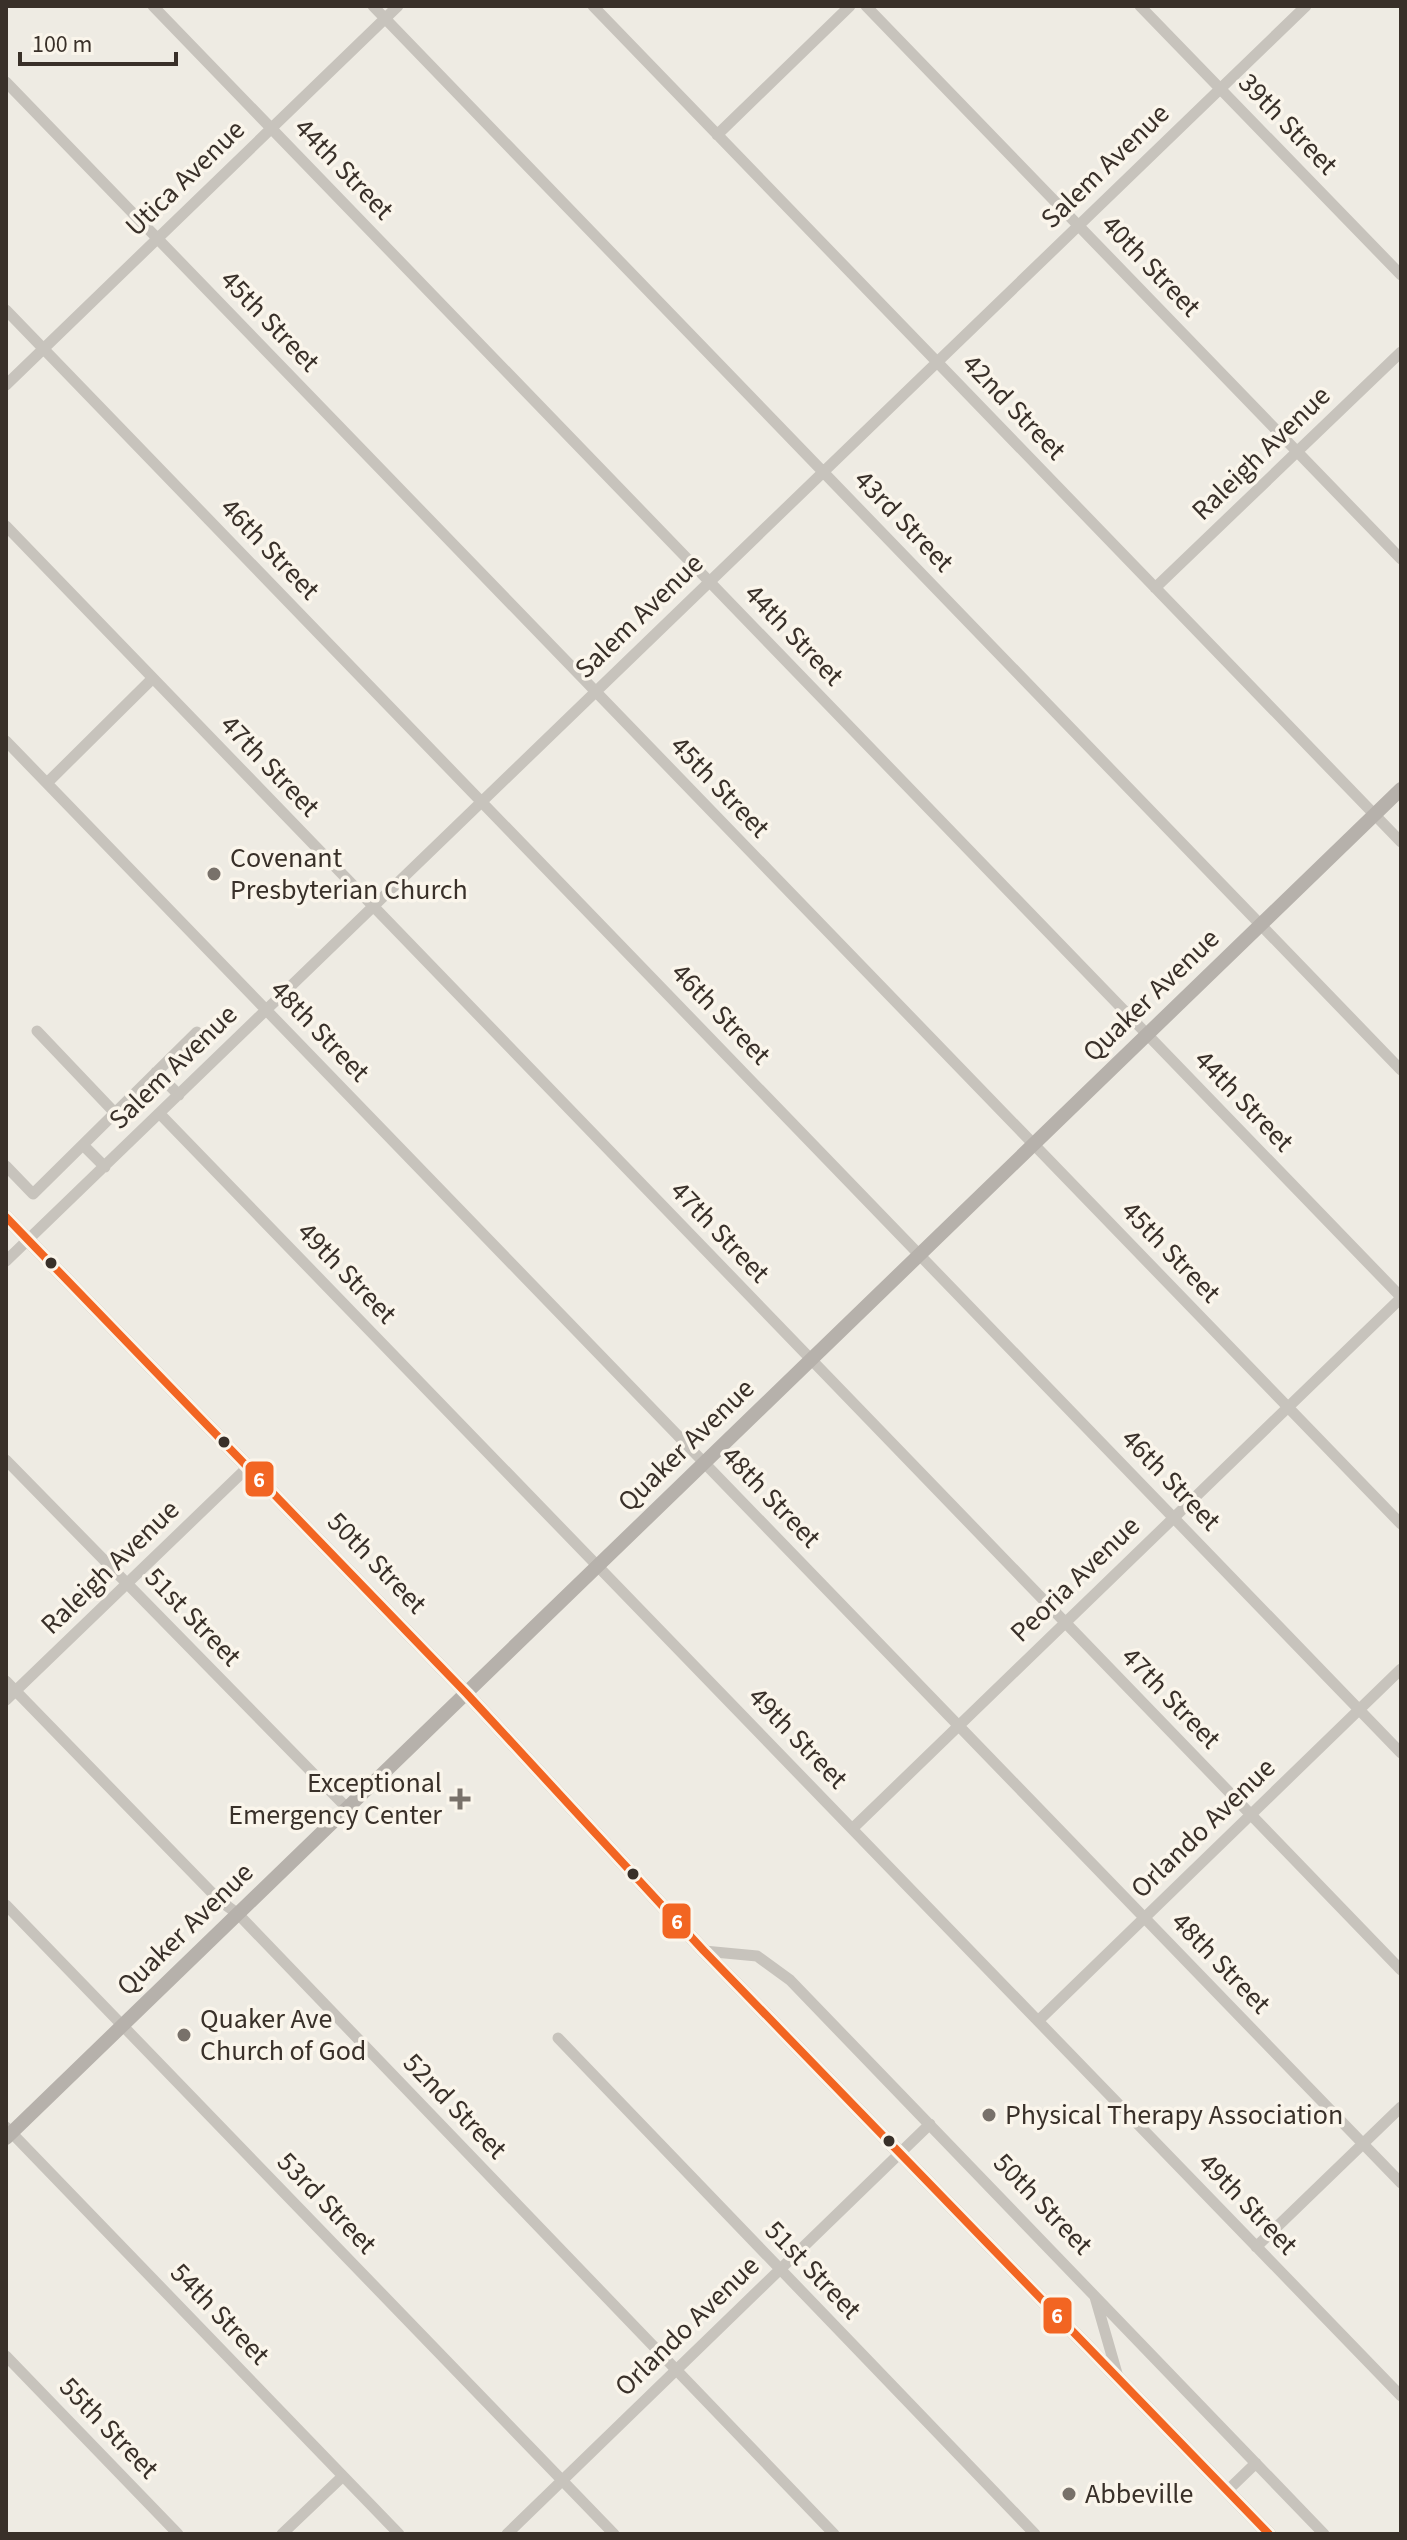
<svg xmlns="http://www.w3.org/2000/svg" width="1407" height="2540" viewBox="0 0 1407 2540" font-family="'Source Sans 3',sans-serif">
	<style>
		.lines { fill: none; stroke-linecap: round; stroke-linejoin: round }
		.minor { stroke: #c7c3bc; stroke-width: 11 }
		.major { stroke: #b6b1ab; stroke-width: 14 }
		.bus-1-casing { stroke: #faf5eb; stroke-width: 14 }
		.bus-1 { stroke: #f26522; stroke-width: 8 }
		.poi-dot { fill: #78716a; stroke: #faf5eb; stroke-width: 3 }
		.bus-dot { fill: #393029; stroke: #faf5eb; stroke-width: 3 }
		.labels { text-anchor: middle; dominant-baseline: central; stroke-width: 7; stroke-linejoin: round; paint-order: stroke }
		.street-label { font-size: 28px; fill: #393029; stroke: #faf5eb }
		.poi-label { font-size: 28px; fill: #393029; stroke: #faf5eb; text-anchor: start }
		.line-badge { stroke: #faf5eb; stroke-width: 3 }
		.badge-label { font-size: 22px; text-anchor: middle; font-weight: bold; fill: #fff }
	</style>
	<rect width="100%" height="100%" fill="#eeebe3"/>
	<g class="lines">
		<path class="minor" d="M153,6L1401,1297
			M373,6L1401,1070
			M593,6L1401,842
			M866,6L1401,559
			M1140,6L1401,275
			M6,82L1401,1524
			M717,135L850,6
			M6,310L1401,1753
			M6,385L398,6
			M6,526L1401,1970
			M1155,588L1401,352
			M6,741L1401,2183
			M47,783L153,678
			M37,1031L115,1113
			M156,1072L179,1095
			M160,1114L1401,2396
			M83,1145L105,1167
			M6,1166L33,1194L197,1032
			M6,1261L1306,6
			M6,1460L347,1808
			M6,1681L219,1900L238,1914L834,2534
			M6,1700L248,1467
			M852,1829L1401,1298
			M6,1905L614,2534
			M704,1951L757,1956L790,1980L1324,2534
			M1038,2021L1401,1669
			M558,2038L1035,2534
			M6,2127L399,2534
			M1256,2247L1401,2107
			M1095,2297L1118,2377
			M6,2356L178,2534
			M1227,2491L1256,2463
			M282,2534L343,2476
			M507,2534L930,2124"/>
		<path class="major" d="M6,1217L467,1694L704,1951L1269,2534
			M6,2138L1401,789"/>
		<g class="bus-1-casing">
			<path id="bus-1" d="M6,1217L467,1694L704,1951L1269,2534"/>
		</g>
		<use href="#bus-1" class="bus-1"/>
	</g>
	<g class="poi-dot">
		<circle cx="214" cy="874" r="8"/>
		<path d="M456 1787h8v8h8v8h-8v8h-8v-8h-8v-8h8z"/>
		<circle cx="184" cy="2035" r="8"/>
		<circle cx="989" cy="2115" r="8"/>
		<circle cx="1069" cy="2494" r="8"/>
	</g>
	<g class="bus-dot">
		<circle cx="51" cy="1263" r="7"/>
		<circle cx="224" cy="1442" r="7"/>
		<circle cx="633" cy="1874" r="7"/>
		<circle cx="889" cy="2141" r="7"/>
	</g>
	<g class="labels">
		<g class="street-label">
			<text transform="translate(1288 124) rotate(46)">39th Street</text>
			<text transform="translate(1105 166) rotate(-44)">Salem Avenue</text>
			<text transform="translate(344 169) rotate(46)">44th Street</text>
			<text transform="translate(185 178) rotate(-44)">Utica Avenue</text>
			<text transform="translate(1151 266) rotate(46)">40th Street</text>
			<text transform="translate(270 321) rotate(46)">45th Street</text>
			<text transform="translate(1014 407) rotate(46)">42nd Street</text>
			<text transform="translate(1261 453) rotate(-44)">Raleigh Avenue</text>
			<text transform="translate(904 521) rotate(46)">43rd Street</text>
			<text transform="translate(270 549) rotate(46)">46th Street</text>
			<text transform="translate(639 616) rotate(-44)">Salem Avenue</text>
			<text transform="translate(794 635) rotate(46)">44th Street</text>
			<text transform="translate(270 766) rotate(46)">47th Street</text>
			<text transform="translate(720 787) rotate(46)">45th Street</text>
			<text transform="translate(1151 995) rotate(-44)">Quaker Avenue</text>
			<text transform="translate(721 1014) rotate(46)">46th Street</text>
			<text transform="translate(320 1031) rotate(46)">48th Street</text>
			<text transform="translate(173 1067) rotate(-44)">Salem Avenue</text>
			<text transform="translate(1244 1101) rotate(46)">44th Street</text>
			<text transform="translate(720 1232) rotate(46)">47th Street</text>
			<text transform="translate(1171 1252) rotate(46)">45th Street</text>
			<text transform="translate(347 1273) rotate(46)">49th Street</text>
			<text transform="translate(686 1445) rotate(-44)">Quaker Avenue</text>
			<text transform="translate(1171 1480) rotate(46)">46th Street</text>
			<text transform="translate(771 1497) rotate(46)">48th Street</text>
			<text transform="translate(377 1563) rotate(46)">50th Street</text>
			<text transform="translate(110 1567) rotate(-44)">Raleigh Avenue</text>
			<text transform="translate(1075 1579) rotate(-44)">Peoria Avenue</text>
			<text transform="translate(193 1617) rotate(46)">51st Street</text>
			<text transform="translate(1171 1698) rotate(46)">47th Street</text>
			<text transform="translate(798 1738) rotate(46)">49th Street</text>
			<text transform="translate(1203 1828) rotate(-44)">Orlando Avenue</text>
			<text transform="translate(185 1929) rotate(-44)">Quaker Avenue</text>
			<text transform="translate(1221 1963) rotate(46)">48th Street</text>
			<text transform="translate(455 2106) rotate(46)">52nd Street</text>
			<text transform="translate(327 2203) rotate(46)">53rd Street</text>
			<text transform="translate(1043 2204) rotate(46)">50th Street</text>
			<text transform="translate(1248 2204) rotate(46)">49th Street</text>
			<text transform="translate(813 2270) rotate(46)">51st Street</text>
			<text transform="translate(220 2314) rotate(46)">54th Street</text>
			<text transform="translate(687 2326) rotate(-44)">Orlando Avenue</text>
			<text transform="translate(109 2428) rotate(46)">55th Street</text>
		</g>
		<g class="poi-label">
			<text x="230" y="858">Covenant<tspan x="230" dy="32">Presbyterian Church</tspan></text>
			<text x="442" y="1783" text-anchor="end">Exceptional<tspan x="442" dy="32">Emergency Center</tspan></text>
			<text x="200" y="2019">Quaker Ave<tspan x="200" dy="32">Church of God</tspan></text>
			<text x="1005" y="2115">Physical Therapy Association</text>
			<text x="1085" y="2494">Abbeville</text>
		</g>
	</g>
	<g class="line-badge">
		<rect x="244" y="1460" width="31" height="38" rx="8" fill="#f26522"/>
		<rect x="661" y="1902" width="31" height="38" rx="8" fill="#f26522"/>
		<rect x="1042" y="2296" width="31" height="39" rx="8" fill="#f26522"/>
	</g>
	<g class="badge-label">
		<text x="259" y="1487">6</text>
		<text x="677" y="1929">6</text>
		<text x="1057" y="2323">6</text>
	</g>
	<rect width="1407" height="2540" fill="none" stroke="#393029" stroke-width="16"/>
	<path d="M20 52v12h156v-12" fill="none" stroke="#393029" stroke-width="4"/>
	<text x="32" y="52" font-size="24" fill="#393029" stroke="#faf5eb" stroke-width="6" paint-order="stroke">100 m</text>
</svg>
